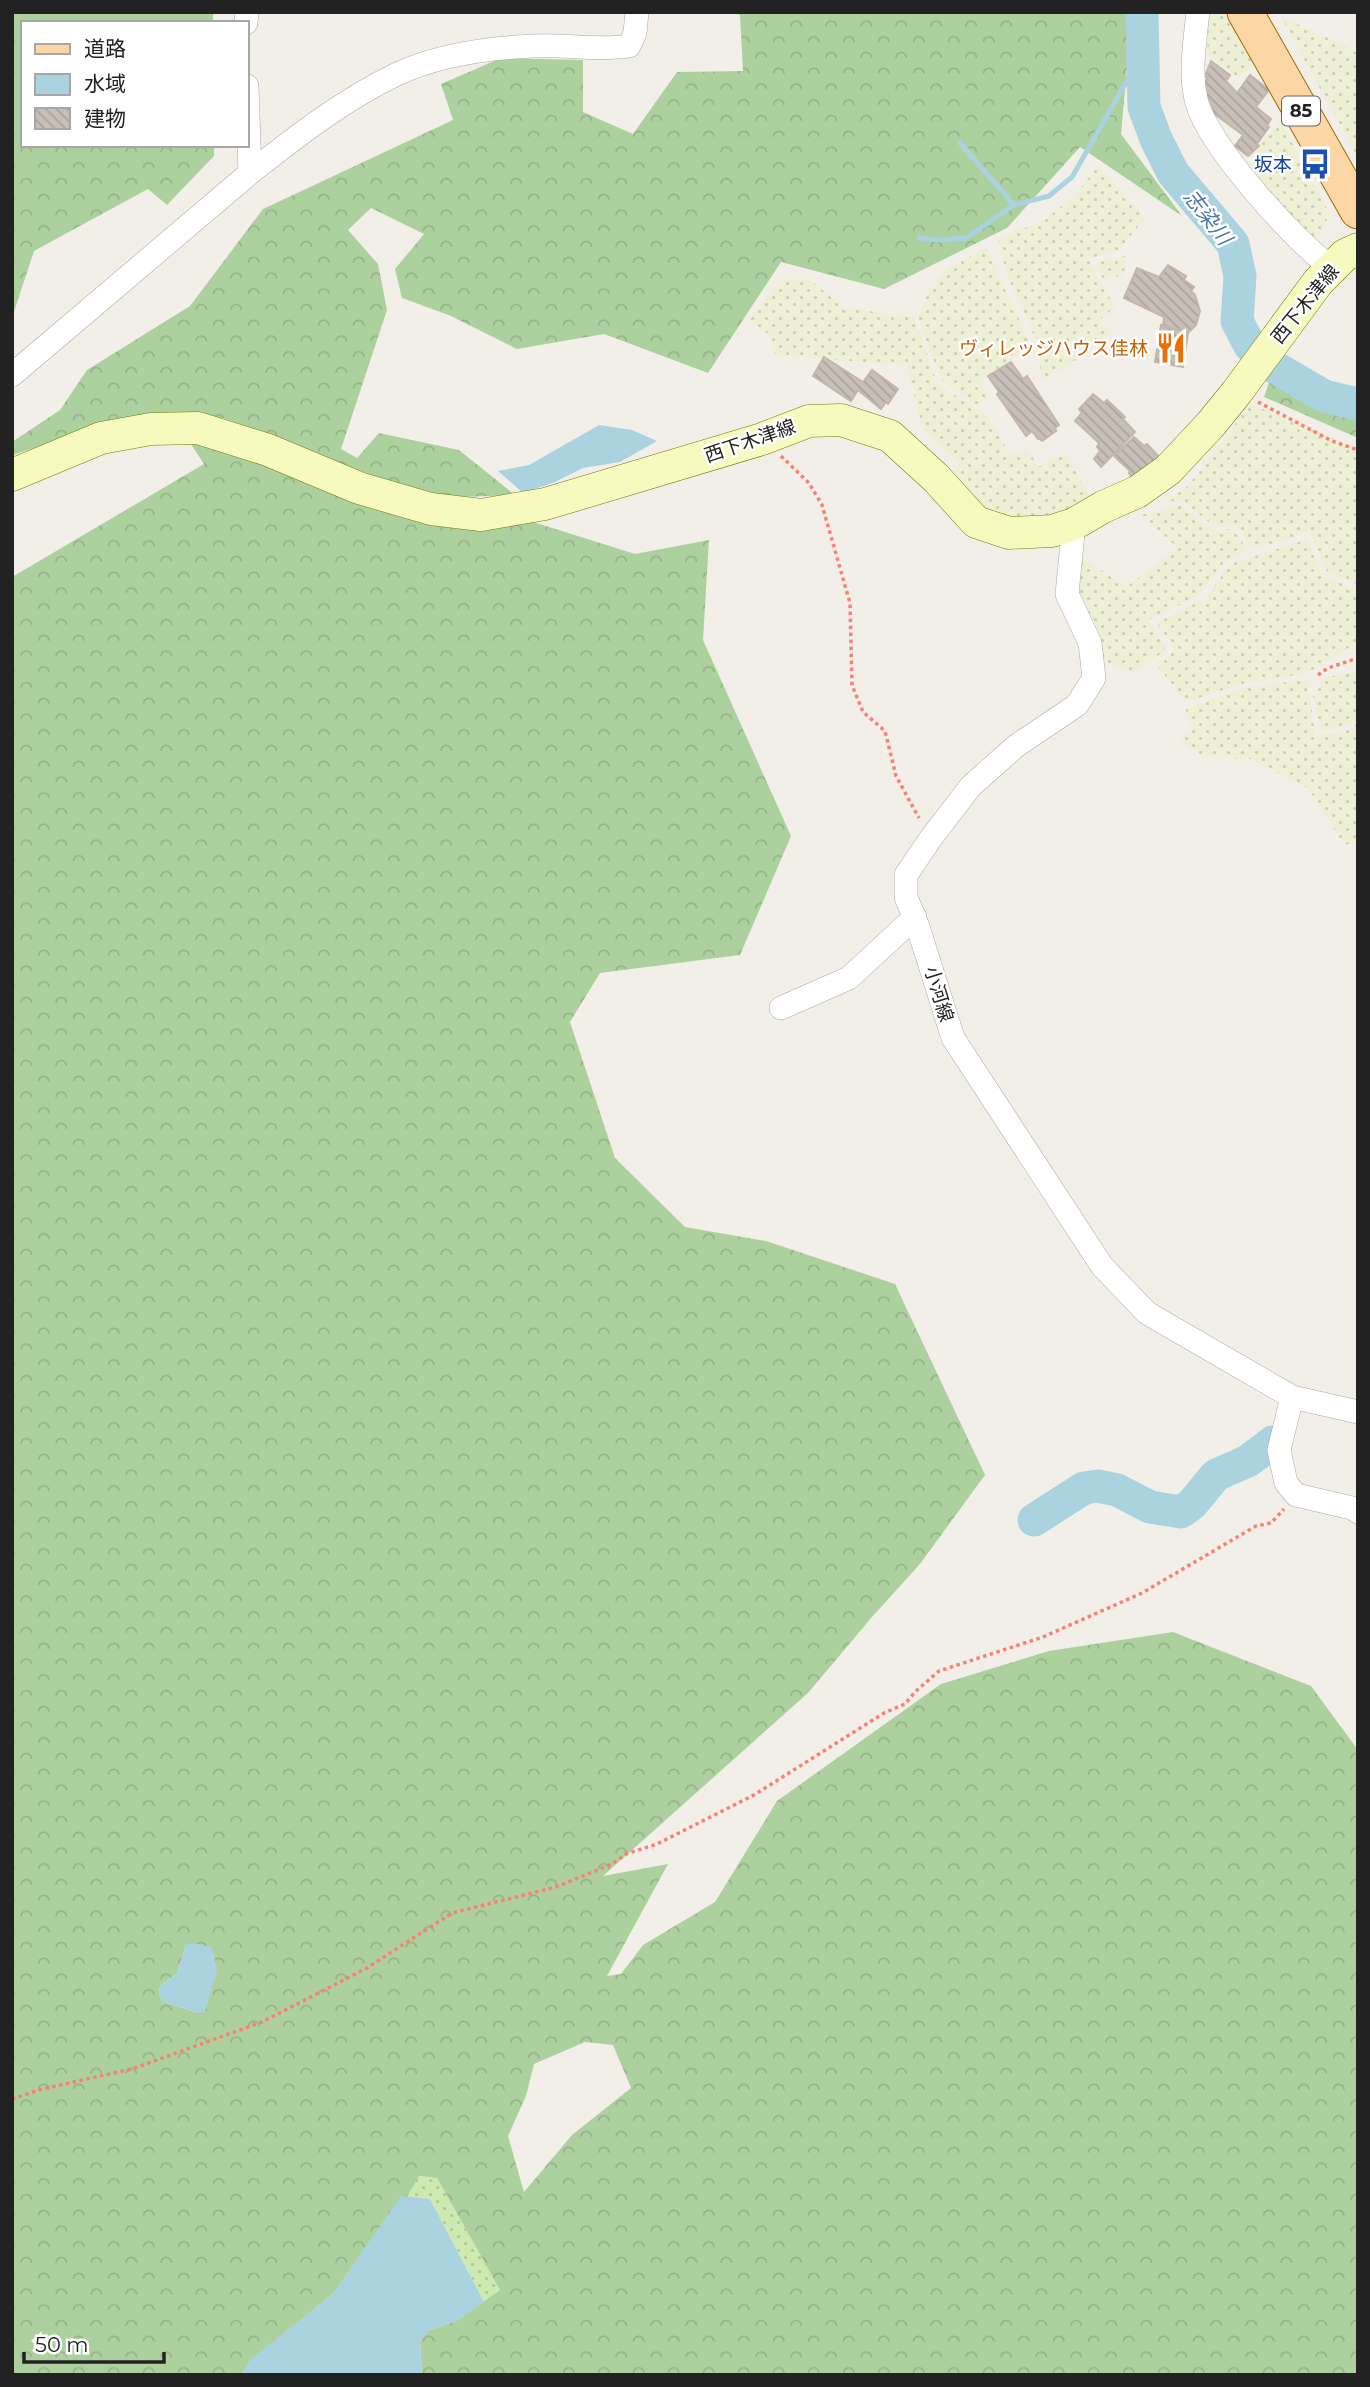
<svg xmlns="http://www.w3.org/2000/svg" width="1370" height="2387" viewBox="0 0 1370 2387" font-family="Montserrat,'Noto Sans JP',sans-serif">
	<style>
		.farmland { fill: url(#farmland-dots) }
		.grass { fill: url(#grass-dots) }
		.forest { fill: url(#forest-crowns); fill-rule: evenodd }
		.water { fill: #aad3df }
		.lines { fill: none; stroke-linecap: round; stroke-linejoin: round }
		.stream { stroke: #aad3df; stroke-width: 5 }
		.river { stroke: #aad3df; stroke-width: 33 }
		.building { fill: url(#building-back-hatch); stroke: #c4b6ab; stroke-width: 2 }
		.street-casing { stroke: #a9a9a9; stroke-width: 24 }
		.secondary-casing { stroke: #707d05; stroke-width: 33 }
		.primary-casing { stroke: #a06b00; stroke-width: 37 }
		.path { stroke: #fa8072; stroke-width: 3.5; stroke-dasharray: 3.5 3.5; stroke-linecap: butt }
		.street { stroke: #fff; stroke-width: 23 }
		.secondary { stroke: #f7fabf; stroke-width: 32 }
		.primary { stroke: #fcd6a4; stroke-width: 35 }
		.labels { text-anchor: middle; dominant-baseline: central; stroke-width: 5; stroke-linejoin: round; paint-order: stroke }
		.shield { fill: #fff; stroke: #646464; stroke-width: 2 }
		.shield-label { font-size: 18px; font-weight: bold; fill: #222 }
		.transit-label { font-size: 19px; fill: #164399; stroke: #fff; text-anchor: end }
		.street-label { font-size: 19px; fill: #222; stroke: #fff }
		.food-label { font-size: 19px; fill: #c56008; stroke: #fff; text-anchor: end }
		.water-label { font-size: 21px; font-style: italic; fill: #4a7aab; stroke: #fff }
	</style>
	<defs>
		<pattern id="farmland-dots" width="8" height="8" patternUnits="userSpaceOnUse" patternTransform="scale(1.75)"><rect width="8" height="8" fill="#eef0d5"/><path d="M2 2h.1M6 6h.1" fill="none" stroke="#ccceb7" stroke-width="1.8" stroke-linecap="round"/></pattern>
		<pattern id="grass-dots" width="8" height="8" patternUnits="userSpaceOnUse" patternTransform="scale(1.75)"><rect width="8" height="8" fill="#cdebb0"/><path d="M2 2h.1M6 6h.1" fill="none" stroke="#b0c997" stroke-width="1.8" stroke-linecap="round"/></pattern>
		<pattern id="forest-crowns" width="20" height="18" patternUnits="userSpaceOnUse" patternTransform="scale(1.75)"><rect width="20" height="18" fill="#add19e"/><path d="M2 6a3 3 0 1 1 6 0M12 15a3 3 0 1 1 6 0" fill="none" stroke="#95b388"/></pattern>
		<pattern id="building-back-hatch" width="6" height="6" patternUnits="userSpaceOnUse" patternTransform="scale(1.75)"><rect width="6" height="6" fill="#c7bfb8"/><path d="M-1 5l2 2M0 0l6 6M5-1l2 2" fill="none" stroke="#aba49e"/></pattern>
	</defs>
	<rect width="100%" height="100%" fill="#f2efe9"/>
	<path class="farmland" d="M1209,12H1231L1256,63L1238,78L1207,55Z
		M1281,17L1348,47L1358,54V158Z
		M1281,122L1330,214L1315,241L1285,218L1250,169L1262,141Z
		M1099,165L1145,218L1120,249L1088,259L1115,307L1099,321L1110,334L1082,356L1043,380L1032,330L1008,278L998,241L1047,218L1073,197Z
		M986,248L1032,347L980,381L989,396L978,407L941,380L918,318L928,293L948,268Z
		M1125,256L1126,266L1121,278L1111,274L1104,282L1096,263Z
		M779,280H810L845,308L914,317L938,385L987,415L1010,455L1030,452L1038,467L1065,453L1090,496L1080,506L1043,521L994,518L951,476L960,463L923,429L906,365L775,355L768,334L749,321Z
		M1251,404L1358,449V585L1328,573L1309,531L1273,544L1251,548L1237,525L1215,527L1185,503L1162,500L1187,487Z
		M1181,505L1214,530L1235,529L1247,551L1224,562L1200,595L1149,620L1166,650L1133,673L1102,660L1077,593L1082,557L1126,587L1178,548L1141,515Z
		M1308,539L1323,576L1358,590V642L1308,673L1246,683L1185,702L1156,664L1175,650L1157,623L1207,597L1230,564Z
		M1358,671V718L1347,725L1321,731L1313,696L1324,678Z
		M1308,679L1315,735L1345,732L1358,723V842L1344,845L1308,788L1250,759L1205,758L1178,739L1193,730L1185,708L1246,688Z"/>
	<path class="grass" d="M418,2176L437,2178L500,2290L484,2302L430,2199L407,2197Z"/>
	<path class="forest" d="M12,12H213V23H23V145H214V156L167,205L148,189L34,251L12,318Z
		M733,12H1132L1121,134L1182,216L1080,147L1007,228L884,289L781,262L708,373L604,334L517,349L451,316L402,298L395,269L424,234L371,208L348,230L378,264L387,310L341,449L357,458L379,433L459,450L515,495L431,498L223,418H129L12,455V442L60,410L87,370L190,306L263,209L453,120L441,84L501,58L583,60V112L633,134L677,72L743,71L740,15Z
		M1270,380L1358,414V438L1264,397Z
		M187,438L527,520L635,554L709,540L703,640L791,836L740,955L600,973L570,1022L615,1158L685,1227L766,1241L895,1284L985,1475L920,1564L872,1617L808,1693L603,1876L668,1864L607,1976L621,1974L643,1945L715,1902L777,1801L941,1684L1049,1651L1173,1632L1311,1686L1358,1750V2375H422L420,2341L429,2330L456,2321L500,2290L437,2178L419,2176L407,2197H401L333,2294L251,2360L241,2375L12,2373V577L204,464ZM186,1945L198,2013L162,2001L159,1994L160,1986L177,1973ZM585,2042L613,2045L631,2088L572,2135L524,2192L508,2136L526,2096L534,2064Z"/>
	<path class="water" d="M599,425L632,430L657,441L620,462L583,468L555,482L523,493L498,471L529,465Z
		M192,1943L212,1947L217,1971L205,2012L198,2013L162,2001L159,1994L160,1986L177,1973L186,1945Z
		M401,2196L430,2199L484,2302L456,2321L429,2330L420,2341L422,2375H241L250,2360L333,2294Z"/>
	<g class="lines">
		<path class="stream" d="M960,143L1014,205
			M919,238L939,240L966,238L1014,205L1049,196L1072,177L1143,53"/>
		<path class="river" d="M1142,12L1144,107L1156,139L1173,173L1233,244L1240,276L1237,321L1250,346L1276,368L1324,396L1358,404
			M1034,1520L1084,1488L1098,1486L1117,1490L1150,1507L1181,1512L1192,1504L1216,1475L1248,1461L1273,1442"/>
	</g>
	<path class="building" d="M1211,61L1230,75L1226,81L1237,93L1250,75L1269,90L1256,107L1271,119L1267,126L1269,127L1257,144L1259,146L1248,156L1235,146L1243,135L1205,107L1202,85L1208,78L1205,76Z
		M1168,265L1186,276L1184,280L1194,287L1191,291L1195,295L1200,311L1196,325L1188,333L1163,325L1164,317L1124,298L1137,268L1159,277Z
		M1161,325L1188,333L1183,367L1155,362Z
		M824,357L863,382L872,370L898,389L888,404L886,402L881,409L858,390L851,401L813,376Z
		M1011,362L1023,379L1027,376L1059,425L1055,428L1056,431L1042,441L1039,438L1038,439L1032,431L1026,436L997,394L999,392L988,376Z
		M1093,394L1104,403L1107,400L1125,417L1123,419L1135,432L1101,467L1094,459L1100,451L1097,447L1099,443L1075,421L1082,413L1079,409Z
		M1134,437L1144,446L1147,444L1161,459L1136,481L1129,473L1130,471L1114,456Z"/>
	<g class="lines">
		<g class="street-casing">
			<path id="street" d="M1198,12C1195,40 1189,75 1197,103C1210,147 1294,241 1332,268
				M246,23L247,12
				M247,86L250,173C297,136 343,100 397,74C438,55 488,48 533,46C565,44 597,51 629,46L635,33L637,12
				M12,375L250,173
				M1074,524L1067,594L1090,643L1094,678L1077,705L1016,746L971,786L931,838L906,875V897L918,927L953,1038L1102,1266L1147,1313L1292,1397L1358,1412
				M781,1008L849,978L915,917
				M1292,1397L1279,1450L1286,1483L1296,1495L1352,1508L1358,1512"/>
		</g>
		<g class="secondary-casing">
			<path id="secondary" d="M12,475L101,438L151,429L198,428L268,450L359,488L431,509L481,515L545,504L762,439L809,421L841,420L890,436L936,478L976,522L1009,533L1052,531L1074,524L1103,507L1137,492L1168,470L1211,424L1237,392L1318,282L1345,255L1358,249"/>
		</g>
		<g class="primary-casing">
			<path id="primary" d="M1245,12L1358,211"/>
		</g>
		<path class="path" d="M1258,402L1332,441L1358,450
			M781,456L809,483L822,505L850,603L852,685L863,712L885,731L896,776L919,818
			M1318,675L1328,668L1358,658
			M12,2099L42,2089L132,2069L262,2022L367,1968L452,1913L556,1887L612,1864L626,1854L657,1844L754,1795L884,1713L905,1704L915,1692L939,1671L1043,1637L1142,1593L1256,1526L1271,1523L1284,1509"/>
		<use href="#street" class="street"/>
		<use href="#secondary" class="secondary"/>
		<use href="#primary" class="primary"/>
	</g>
	<defs>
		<g id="bus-bare" transform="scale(2.415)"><path d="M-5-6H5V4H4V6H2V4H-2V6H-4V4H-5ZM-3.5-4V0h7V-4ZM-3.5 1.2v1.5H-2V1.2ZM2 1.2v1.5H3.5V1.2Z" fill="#1a4fb4" stroke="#fff" stroke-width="2.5" paint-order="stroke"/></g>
		<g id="restaurant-bare" transform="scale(2.415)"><path d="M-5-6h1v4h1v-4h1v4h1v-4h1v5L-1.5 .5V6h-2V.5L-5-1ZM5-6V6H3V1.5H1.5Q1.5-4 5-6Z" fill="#e8710a" stroke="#fff" stroke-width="2.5" paint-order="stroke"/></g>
	</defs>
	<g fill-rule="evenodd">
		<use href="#bus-bare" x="1315" y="164"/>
		<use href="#restaurant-bare" x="1171" y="348"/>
	</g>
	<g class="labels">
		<rect class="shield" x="1282" y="96.5" width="38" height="29" rx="5"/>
		<g class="shield-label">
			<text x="1301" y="111">85</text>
		</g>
		<g class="transit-label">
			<text x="1292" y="164">坂本</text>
		</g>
		<g class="street-label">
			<text transform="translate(1305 304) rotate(-51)">西下木津線</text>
			<text transform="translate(750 441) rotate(-19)">西下木津線</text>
			<text transform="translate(939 994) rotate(73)">小河線</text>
		</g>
		<g class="food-label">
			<text x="1148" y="348">ヴィレッジハウス佳林</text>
		</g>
		<g class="water-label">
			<text transform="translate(1208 217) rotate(52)">志染川</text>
		</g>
	</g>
	<rect width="1370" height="2387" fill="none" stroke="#222222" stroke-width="28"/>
	<rect x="21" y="21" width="228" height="126" fill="#ffffff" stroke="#a7a7a7" stroke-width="2"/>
	<rect x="35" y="44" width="35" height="10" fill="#fcd6a4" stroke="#a7a7a7" stroke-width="2"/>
	<text x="84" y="56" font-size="21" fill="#222222">道路</text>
	<rect x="35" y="74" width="35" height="21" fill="#aad3df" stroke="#a7a7a7" stroke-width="2"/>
	<text x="84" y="91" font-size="21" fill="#222222">水域</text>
	<rect x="35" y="108" width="35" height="21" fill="url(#building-back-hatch)" stroke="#a7a7a7" stroke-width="2"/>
	<text x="84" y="126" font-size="21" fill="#222222">建物</text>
	<path d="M24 2352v10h140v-10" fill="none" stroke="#222222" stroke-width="3.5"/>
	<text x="35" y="2352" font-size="21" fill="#222222" stroke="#ffffff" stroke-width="5" paint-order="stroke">50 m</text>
</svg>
